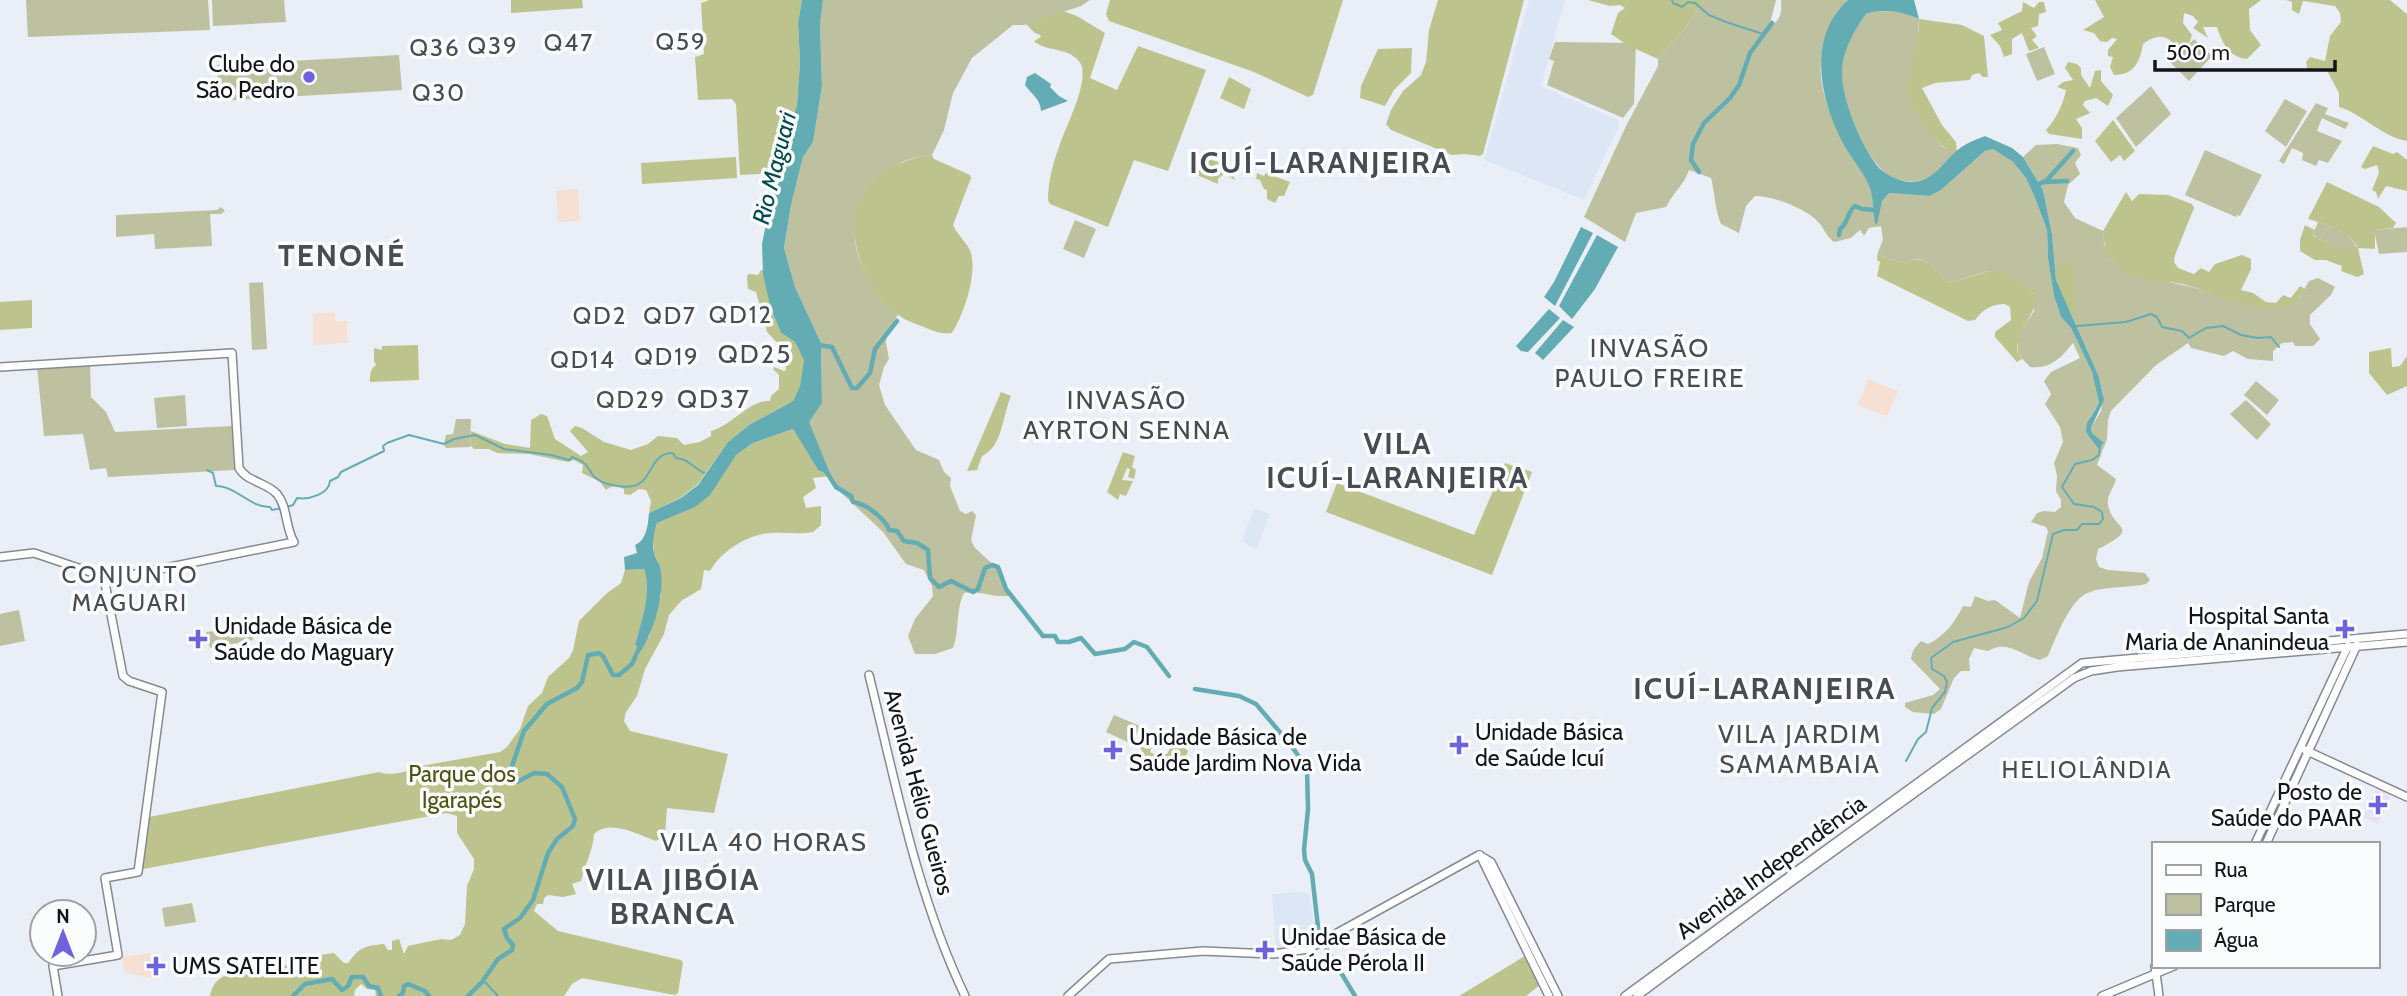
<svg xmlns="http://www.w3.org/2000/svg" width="2407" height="996" viewBox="0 0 2407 996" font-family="Cabin,sans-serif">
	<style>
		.built { fill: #dde6f5 }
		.education { fill: #f6e0d3 }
		.medical { fill: #e7e1f6 }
		.green { fill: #bdc19f }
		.forest { fill: #bdc38c }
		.water { fill: #63acb4 }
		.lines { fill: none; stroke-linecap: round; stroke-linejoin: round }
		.stream { stroke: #63acb4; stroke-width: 2 }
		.river { stroke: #63acb4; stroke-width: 4.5 }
		.major-casing { stroke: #858a92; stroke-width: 10 }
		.major { stroke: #fff; stroke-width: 7 }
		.poi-dot { fill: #6e63dd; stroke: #fbfcfd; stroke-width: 2.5 }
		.labels { text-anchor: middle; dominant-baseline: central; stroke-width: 7; stroke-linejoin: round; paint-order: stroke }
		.poi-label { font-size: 23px; fill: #141518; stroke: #fbfcfd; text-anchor: start }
		.park-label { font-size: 23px; fill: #4e5213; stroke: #fbfcfd }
		.street-label { font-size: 23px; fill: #141518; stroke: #fbfcfd }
		.neighbourhood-label { font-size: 24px; letter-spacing: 2px; fill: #474c53; stroke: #fbfcfd }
		.water-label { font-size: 24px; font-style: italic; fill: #02494f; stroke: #fbfcfd }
		.quarter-label { font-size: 26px; letter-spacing: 2px; fill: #474c53; stroke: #fbfcfd }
		.district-label { font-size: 30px; font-weight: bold; letter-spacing: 2px; fill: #474c53; stroke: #fbfcfd }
	</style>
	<rect width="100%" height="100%" fill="#eaeff7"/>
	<path class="built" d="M1529,0H1565L1541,86L1618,120L1619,126L1584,200L1484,160Z
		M1254,508L1270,514L1256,550L1242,541Z
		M1309,892L1317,940L1303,946L1276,950L1272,894Z"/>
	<path class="education" d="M578,189L580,221L558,222L556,191Z
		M335,312V321H347L348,343L313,345V314Z
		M1867,379L1898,391L1887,417L1857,405L1864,391Z
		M150,953L153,979L124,972L122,957Z"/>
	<path class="medical" d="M2377,787L2392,793L2378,824L2363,817Z"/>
	<path class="green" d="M26,0H208L210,30L28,37Z
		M212,0H284L286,22L213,26Z
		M823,0H1090L1081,6L1024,25H1013L972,58L953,93L944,130L932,155C900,158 887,168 871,195C866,203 857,214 856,224C849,257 876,293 898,315L887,332L886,343L889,359L884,367L879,385L885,405L916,450L939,460L944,472L951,478L950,486L960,511L966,514L972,511L976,515L971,540L975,548L998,569L1010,593L1009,596C993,598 980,590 964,593C955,611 960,630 953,648L935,654H915L908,636L915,619L933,596L932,586L924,570L906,564L883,532L835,487L808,422L822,403L821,343L795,287L784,248L791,205L803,157L813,142L822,86L820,25Z
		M1704,0H1776L1769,27C1781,20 1782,13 1781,0H1848C1836,11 1831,22 1826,36C1808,88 1839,133 1864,175C1871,187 1872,199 1879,209L1882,201L1889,193L1930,196L1941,190L1985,151L1993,149L2013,162L2026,178L2035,198L2047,230L2048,259L2054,296L2061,317L2071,328L2092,372L2099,403L2090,417L2086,432L2104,443L2092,433L2091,428L2101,411L2103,394L2099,377L2056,280L2052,234L2043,190L2023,157L2036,145L2057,144L2078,148L2081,155L2075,163L2080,174L2068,185L2064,202L2075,218L2103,231L2104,244L2112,261L2127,273L2192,287L2257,307H2285L2300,297L2309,281L2318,278L2335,287L2331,295L2310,315V324L2320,339L2313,346H2295L2293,342L2282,343L2273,351V361L2248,359L2233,351L2224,356L2191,348L2188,343L2156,365L2111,411L2108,420L2107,439L2097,465L2116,479C2114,488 2106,496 2108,505C2113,531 2143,526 2098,549L2096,559L2099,567L2108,570L2145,573L2150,580L2146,584C2128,588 2107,586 2090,592C2070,598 2056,638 2048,656L2040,660C2020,655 2008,639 1988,651L1974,648L1969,659L1970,671H1961L1954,678L1941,709L1934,714L1913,712L1905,707V703L1933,695L1940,689L1911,659C1912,651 1915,647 1921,641L1928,644C1944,637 1955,622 1963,606L1971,607L1975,596L1988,601L1995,600L2020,618L2029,582L2042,558L2048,531L2046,527L2031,522L2037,513L2044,511L2055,512L2061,507V500L2056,491L2057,476L2054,463L2063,442L2060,427L2045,404L2051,394L2044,381L2051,372L2080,358L2073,343C2061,358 2051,369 2030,367L2018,354V336L2034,311V294L2010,275L1988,271L1950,283C1937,275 1924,248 1906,264L1881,256L1878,252L1883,240L1881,226L1869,228L1864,236L1860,230L1851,238L1834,242C1827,237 1825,231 1820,224C1808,209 1774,196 1755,196L1746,206L1739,233L1721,224C1715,210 1715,193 1711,178L1689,170C1684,185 1673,193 1666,207L1636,213L1625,242L1584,217L1626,126L1658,66V59L1693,18Z
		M1872,11L1907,12L1919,19L1913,109L1936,140L1943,147L1957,153C1947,162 1937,176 1924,180C1910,185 1889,179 1879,167C1859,144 1833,82 1844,51C1849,39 1858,25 1866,14Z
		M2194,39L2212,56L2189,81L2171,63Z
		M1555,42L1636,43L1634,104L1623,118L1547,85L1554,61L1549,59Z
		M2044,47L2055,74L2037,81L2026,54Z
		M399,55L402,90L218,101L217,65Z
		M2151,86L2171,114L2136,147L2116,118Z
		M2285,99L2307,111L2286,147L2265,131Z
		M2316,103L2328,108L2325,114L2349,123L2345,129L2322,118L2317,131L2342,141L2328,163L2319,160L2316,166L2302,160L2303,153L2292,148L2284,164L2279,161Z
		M2205,150L2262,175L2240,216L2237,215L2236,217L2185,195Z
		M221,207L225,211L221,214H210L212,246L155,249L154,234L116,237V215L217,210Z
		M1075,220L1096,229L1084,258L1063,249Z
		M2318,222C2336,227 2347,232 2358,248L2334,250L2329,242L2318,239L2313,234Z
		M2407,227V252L2379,254L2374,230Z
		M263,282L267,349L252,350L249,283Z
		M90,363L91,397L106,412L115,432L232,426L234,470L108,477L106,468L90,470L83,434L44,436L37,367Z
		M2256,381L2279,400L2267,415L2244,395Z
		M185,395L187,426L157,428L154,398Z
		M2246,400L2271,424L2257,440L2230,414Z
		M456,419H471L470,447L446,448L444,444L446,435L453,434Z
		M19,610L25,641L0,646V614Z
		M250,627L253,640L210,648L206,632Z
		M1114,715L1140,726L1132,744L1106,732Z
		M192,903L196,922L165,927L162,908Z"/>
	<path class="forest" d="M511,0H582L583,8L511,13Z
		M709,0H802L798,23L800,62L797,105L776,173L740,175L736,104L732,99L698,100L695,57L704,54L701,3Z
		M1110,0H1343L1313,95L1308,97L1254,72L1109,21L1106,14Z
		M1438,0H1524L1483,154L1480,156L1465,154L1452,155L1391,130L1386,124L1391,110L1403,91L1421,75L1426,62L1429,30Z
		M1588,0H1704L1693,18L1658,59L1627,45L1611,34L1618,13L1625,8L1620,5L1610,6Z
		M2095,0H2261L2249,9L2250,30L2261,45L2247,59C2229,57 2222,43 2217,27H2203L2208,38L2193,28L2198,22L2193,16L2184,13L2183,23L2192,35L2189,44L2180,51C2169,35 2159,32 2143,44C2140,62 2134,75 2114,75L2110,67L2113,57L2108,56V50L2117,39L2112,38L2107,42L2100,41L2094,33L2083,30L2104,17Z
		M2286,0H2390L2407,14V141C2382,137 2363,114 2339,107V93L2326,69L2320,71H2308L2306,62L2310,57L2325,61L2330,36L2341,22L2340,13L2335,6L2303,1L2299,14L2292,10V2Z
		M2023,2L2034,8L2039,2H2044L2046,12L2039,14L2038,26L2031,28L2037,36L2032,40L2039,48L2029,51L2022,33L2012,39V54L2004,57L2000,46L1990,35L2002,30L1998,23L2022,11Z
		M1063,11L1077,16L1105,33L1090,78L1117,90L1138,46L1206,70L1168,171L1134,160L1108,227L1050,204L1048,200C1048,182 1053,163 1059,147C1064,129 1094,75 1078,60C1066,47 1046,52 1034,41L1041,37L1040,35L1035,33L1026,24Z
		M1919,19L1962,25L1984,36L1988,77H1983L1979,73L1972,75L1970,80L1935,83L1922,88L1942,125L1956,142L1957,153C1944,150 1935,140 1927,129C1921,121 1912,111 1910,101C1904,74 1920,46 1919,19Z
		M1412,48L1411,73L1394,90L1385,106L1360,98L1361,86L1378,49Z
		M2068,62L2077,64L2081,68V75L2090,88L2095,71L2101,70V81L2113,95L2108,106L2096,98L2085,101L2083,105L2090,113L2076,119L2082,128V139L2049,134L2046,130C2056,119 2063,105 2066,90L2057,87L2063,82L2073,80L2065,68Z
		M1229,77L1251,89L1244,109L1220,98Z
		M2113,120L2135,151L2124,161L2120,155L2111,162L2095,141Z
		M2373,146L2393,154L2397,152L2407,160V191L2386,186L2378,199L2376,192L2372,190L2379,173L2377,165L2365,169L2361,167Z
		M932,155L934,159L970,175L971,178L953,225C957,235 968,243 971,253C977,275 964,314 952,333C940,335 932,330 921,326C914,323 904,320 897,314C868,291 844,240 859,203C870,175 904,157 932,155Z
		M736,157L737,178L642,184L641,163Z
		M1201,158C1216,161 1230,162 1235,180L1224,174L1218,179V184L1199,176L1195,172Z
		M1257,173L1264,176L1266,173L1290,182L1284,196H1279L1275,203L1267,199V190L1264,189L1260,180L1256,179Z
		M2327,182L2379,207L2396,223L2393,228L2375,230V249L2358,248L2364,274L2357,277L2341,271L2342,266L2326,260H2315L2300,251V240L2305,225L2315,230L2313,235L2318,239L2329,242L2334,249L2340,244L2343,249L2358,247C2345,229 2328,225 2308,219Z
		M2126,192L2132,201L2139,194L2168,195L2192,204L2194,208L2175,255L2174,262L2178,268L2194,274L2201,268L2209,272L2215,264L2242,255L2251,259V269L2241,290L2253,293L2266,302L2276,303L2283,295L2291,298L2300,286L2305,289C2300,297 2295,304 2286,307C2253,315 2213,291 2182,284C2162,280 2136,281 2120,269C2108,260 2103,244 2103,231Z
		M1878,252L1881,256L1906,264C1924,249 1937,274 1950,283L1989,271L2003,273L2010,275L2026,287L2034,294L2036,302C2031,321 2014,333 2018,354L2022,359L2017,362L1995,337V332L2011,320L2010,307L2005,304C1992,304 1983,309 1975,320L1968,321L1877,276L1880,262L1877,260Z
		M2075,263L2076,322L2057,284L2055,266L2051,265Z
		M761,270H763L770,306L781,333L795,342L805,360L800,386L793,401L749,425L728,442L698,484L680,498L649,513L651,501L646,490L639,489L630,495L624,494V489C617,486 612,485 606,490L600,482L582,473L583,465L574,460L568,462L529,454L497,453L489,449H474L470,445L471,431L505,444L530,448L531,420L541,414L547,416L555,439L581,456L588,452L570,431L575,426L582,428L604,442L631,450L648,444L658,436L677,438L684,445L700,442L711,436V431C731,426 751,399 770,401L771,396L779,389V375L773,369L774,367L784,371L786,370L784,350L767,332L756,292L748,289L747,276L749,274L758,275Z
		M32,300V328L0,330V302Z
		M418,345L419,380L370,382C370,374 370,369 376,365L374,361V348L382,350V346Z
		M2391,348L2392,367L2400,366L2407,356V386L2387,395L2369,373V352Z
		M1001,392L1011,396C1002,416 1003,446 982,456L977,470L967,471Z
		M793,429L818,470L831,476L813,478L816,488L803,497L806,508L821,506V525L813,532C797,535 780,531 763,534C742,538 720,553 710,571L704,570L701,589L681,601L669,615L664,634L645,669L637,696L626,712L624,721L630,731L728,754L714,813L667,808L665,836L656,841C636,834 611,819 594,834C593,851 585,864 581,881L572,884L576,894L563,897L548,895L544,898L543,904H537L534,911L558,931L681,960L683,963L678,993L675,995L582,978L572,984L564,996H376L375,990L367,989L361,984L355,990L354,996H210C217,965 241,977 266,975L264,969L283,957L284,965L292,967L291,959L334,953L344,963H348C360,947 364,946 384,944L388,950H392V941L399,939L404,954L408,946L441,939L451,940L460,935L465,924L467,886L474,869V859L457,833V816L447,813L143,869L141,868L149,817L379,772C389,776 406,773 415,767L500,752L507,747L520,729L528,706L542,693L548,677L569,658L573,650L579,621L606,594L621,583L625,570L644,569C652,594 643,620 635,643L649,637L661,596V569L654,553L653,539L657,523L694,507L736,455L753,443Z
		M1123,452L1135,456L1132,467L1136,470L1134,479L1128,477L1130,469L1127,468L1122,480L1133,481L1126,496L1120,494L1118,500L1107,492Z
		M1505,463L1532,472L1492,575L1326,512L1337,483L1474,535Z
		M1170,734L1188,751L1184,760L1179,756L1175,758L1171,770H1164L1165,761L1159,758L1144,769L1141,757L1142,750L1138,747L1142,743H1150L1152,746L1150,752L1155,755L1167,754L1171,747L1162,743Z
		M1525,956L1540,985L1526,996H1459Z"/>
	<path class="water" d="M802,0H823L820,25L822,86L813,142L803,157L791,205L784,248L795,287L821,343L822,403L809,422L831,476L818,470L793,429L753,443L736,455L710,495L695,507L657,523C654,534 651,545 655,556C657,561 661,566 661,571C664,598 654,629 641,651L635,644C642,620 652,593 644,569L625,570L624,557L637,553L635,545C647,540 648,524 649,513L681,498L698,485L728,442L749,425L793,401L800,386L804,360L795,342L781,333L770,306L763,274L762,244L776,173L797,105L800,62L798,23Z
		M1848,0H1914L1919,19C1906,12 1880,8 1866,14C1854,31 1842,51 1842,73C1842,100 1862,148 1879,168C1887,176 1903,183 1914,182C1936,180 1945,159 1960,148C1967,143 1977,139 1985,136L2012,148L2023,157L2043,190L2052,234L2056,280L2099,377L2104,400L2091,428L2092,433L2104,443L2098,448L2086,432L2087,423L2099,403L2092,372L2071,328L2061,317L2054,296L2048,259L2047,230L2035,198L2026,178L2013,162L1993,149L1985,151L1941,190L1930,196L1889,193L1882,201L1877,225L1875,223C1873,211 1874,198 1869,186C1863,171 1852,159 1844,145C1820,101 1806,38 1848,0Z
		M1035,73L1051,84L1050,87L1059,96L1068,101L1041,111C1040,98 1032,95 1025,85L1027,77Z
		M1581,227L1593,233L1555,306L1544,297L1554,282Z
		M1597,235L1618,247L1595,289L1572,319L1559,306Z
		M1549,309L1560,318L1528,352L1521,351L1516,346Z
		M1563,320L1574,327L1543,360L1535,353Z"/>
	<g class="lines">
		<path class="stream" d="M1672,0L1673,3L1682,7L1688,2L1695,3L1709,15L1726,22L1763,34
			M2077,326L2126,322L2151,314L2157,317L2162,327L2182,331L2189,338L2206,328L2223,326L2241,335L2258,338L2271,337L2279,347
			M207,470L213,473L216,486C236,486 251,508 270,507L272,510L282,508
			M287,507L293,505L297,498C309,500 329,494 330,481L338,477L341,472L384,451L383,446L387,443L409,435L444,444L454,439L475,435L504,449L551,455L569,460L572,457C577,459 583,461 586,465C590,469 591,475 596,478C604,485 623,488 633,486C653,482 649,453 673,453L676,458C689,459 694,468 704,473
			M1906,761L1918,739L1926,732L1932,708L1945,692L1947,682L1944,676L1932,669L1931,658L1953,642L2008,627L2024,618L2037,601L2053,534L2064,530H2077L2082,524H2099L2103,519L2102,512L2094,507L2074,504L2062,487L2075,464L2092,460L2099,455L2100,444
			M482,982H485L498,996"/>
		<path class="river" d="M1699,172L1691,160L1693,144L1704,123L1730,98L1739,85L1750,53L1772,23
			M2045,182L2067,181
			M2036,186L2047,180L2073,151
			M1839,235L1840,229C1849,222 1847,212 1855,206L1862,209L1874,210L1876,208
			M817,345L832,347L852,388H857L870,373L875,349L897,321
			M826,471L836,487L851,496L853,502C865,503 886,519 889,530L897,531L904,541L917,543L928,550L930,578L939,587L951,581L973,592L978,589L985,568L992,565L998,567L1006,589L1043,636H1055L1058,642H1069L1081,638L1095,654L1125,649L1134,642L1147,647L1169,676
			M1195,689L1239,696L1256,704L1290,744L1307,768L1308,809L1304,850L1305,860L1312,874L1319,936L1355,996
			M293,996L305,984L332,979L342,990L348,986L352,977H363L369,986L378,988L381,996
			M399,996L403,993L404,986L408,984L425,991L429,996
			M468,996L482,982L498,959L512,950L513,945L507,938L504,929L520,918L533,900L548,853L557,839L573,826L575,819L562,787L547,774L534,773L517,782L511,781L508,778L524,731L547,704L577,688L582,682L588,655L599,653L603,656L613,675H619L632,664L641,644"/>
		<g class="major-casing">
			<path id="major" d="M0,367L232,353L239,468C247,482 266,482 277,494C288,507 285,528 294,542L111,579L34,553L0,557
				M869,675C896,784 916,893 965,996
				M2305,750L2407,797
				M2255,844L2348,646
				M2266,844L2357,645
				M1479,855L1491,862L1558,996
				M1480,855L1549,996
				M2155,966L2159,996
				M58,996L53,966L118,955L105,878L138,872L162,692L129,681L123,676L104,578
				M1068,996L1109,959L1203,951L1274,954L1308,949L1479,855
				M1625,996L2082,663L2407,634
				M1637,996L1776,893L2074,678L2091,671L2117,667L2407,642
				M2102,996L2174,966"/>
		</g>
		<use href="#major" class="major"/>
	</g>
	<g class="poi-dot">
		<circle cx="309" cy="77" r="7"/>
		<path d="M2341.5 618.5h7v7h7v7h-7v7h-7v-7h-7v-7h7z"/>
		<path d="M194.5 628.5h7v7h7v7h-7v7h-7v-7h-7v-7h7z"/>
		<path d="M1455.5 734.5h7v7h7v7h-7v7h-7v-7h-7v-7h7z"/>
		<path d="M1109.5 739.5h7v7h7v7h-7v7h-7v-7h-7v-7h7z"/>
		<path d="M2374.5 794.5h7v7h7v7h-7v7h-7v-7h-7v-7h7z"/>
		<path d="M1261.5 939.5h7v7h7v7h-7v7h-7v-7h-7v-7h7z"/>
		<path d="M152.5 955.5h7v7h7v7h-7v7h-7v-7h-7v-7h7z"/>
	</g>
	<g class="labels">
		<g class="poi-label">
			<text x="295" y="64" text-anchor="end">Clube do<tspan x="295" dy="26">São Pedro</tspan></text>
			<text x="2329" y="616" text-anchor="end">Hospital Santa<tspan x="2329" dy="26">Maria de Ananindeua</tspan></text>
			<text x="214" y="626">Unidade Básica de<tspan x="214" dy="26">Saúde do Maguary</tspan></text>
			<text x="1475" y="732">Unidade Básica<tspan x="1475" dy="26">de Saúde Icuí</tspan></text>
			<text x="1129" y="737">Unidade Básica de<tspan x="1129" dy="26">Saúde Jardim Nova Vida</tspan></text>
			<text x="2362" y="792" text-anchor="end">Posto de<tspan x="2362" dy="26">Saúde do PAAR</tspan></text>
			<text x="1281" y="937">Unidae Básica de<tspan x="1281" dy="26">Saúde Pérola II</tspan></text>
			<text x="172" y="966">UMS SATELITE</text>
		</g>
		<g class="park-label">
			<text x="462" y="774">Parque dos<tspan x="462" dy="26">Igarapés</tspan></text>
		</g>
		<g class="street-label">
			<text transform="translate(919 792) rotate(75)">Avenida Hélio Gueiros</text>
			<text transform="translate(1771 867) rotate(-36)">Avenida Independência</text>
		</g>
		<g class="neighbourhood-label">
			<text x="681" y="41">Q59</text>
			<text x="569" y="42">Q47</text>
			<text x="493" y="45">Q39</text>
			<text x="435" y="47">Q36</text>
			<text x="439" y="92">Q30</text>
			<text x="741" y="314">QD12</text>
			<text x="600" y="315">QD2</text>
			<text x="670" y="315">QD7</text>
			<text x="667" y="356">QD19</text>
			<text x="583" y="359">QD14</text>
			<text x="631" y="399">QD29</text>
			<text x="130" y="574">CONJUNTO<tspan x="130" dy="28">MAGUARI</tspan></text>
			<text x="2087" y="769">HELIOLÂNDIA</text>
		</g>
		<g class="water-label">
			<text transform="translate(774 168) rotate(-76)">Rio Maguari</text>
		</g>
		<g class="quarter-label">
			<text x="1650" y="348">INVASÃO<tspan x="1650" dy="30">PAULO FREIRE</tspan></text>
			<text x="755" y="354">QD25</text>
			<text x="714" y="399">QD37</text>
			<text x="1127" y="400">INVASÃO<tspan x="1127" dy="30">AYRTON SENNA</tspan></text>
			<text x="1800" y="734">VILA JARDIM<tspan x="1800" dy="30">SAMAMBAIA</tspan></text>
			<text x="764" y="842">VILA 40 HORAS</text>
		</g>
		<g class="district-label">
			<text x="1321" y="162">ICUÍ-LARANJEIRA</text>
			<text x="342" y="255">TENONÉ</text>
			<text x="1398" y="443">VILA<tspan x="1398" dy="34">ICUÍ-LARANJEIRA</tspan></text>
			<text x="1765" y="688">ICUÍ-LARANJEIRA</text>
			<text x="673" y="879">VILA JIBÓIA<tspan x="673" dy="34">BRANCA</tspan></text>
		</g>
	</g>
	<rect x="2152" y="842" width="228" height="126" fill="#fbfcfd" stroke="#9fa0a1" stroke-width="2"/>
	<rect x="2166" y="865" width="35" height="10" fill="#ffffff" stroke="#9fa0a1" stroke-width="2"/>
	<text x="2214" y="877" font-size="21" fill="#141518">Rua</text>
	<rect x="2166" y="894" width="35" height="21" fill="#bdc19f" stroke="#9fa0a1" stroke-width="2"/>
	<text x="2214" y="912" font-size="21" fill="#141518">Parque</text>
	<rect x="2166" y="930" width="35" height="21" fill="#63acb4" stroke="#9fa0a1" stroke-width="2"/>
	<text x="2214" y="947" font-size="21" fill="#141518">Água</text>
	<g transform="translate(63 933)"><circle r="33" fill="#fbfcfd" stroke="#9fa0a1" stroke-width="2"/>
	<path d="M0-5L12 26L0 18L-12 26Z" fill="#6e63dd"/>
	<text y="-10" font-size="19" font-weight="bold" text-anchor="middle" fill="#141518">N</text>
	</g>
	<path d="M2155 60v10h180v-10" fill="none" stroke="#141518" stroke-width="3.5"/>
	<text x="2166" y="60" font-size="21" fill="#141518" stroke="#fbfcfd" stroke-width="5" paint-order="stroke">500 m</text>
</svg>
